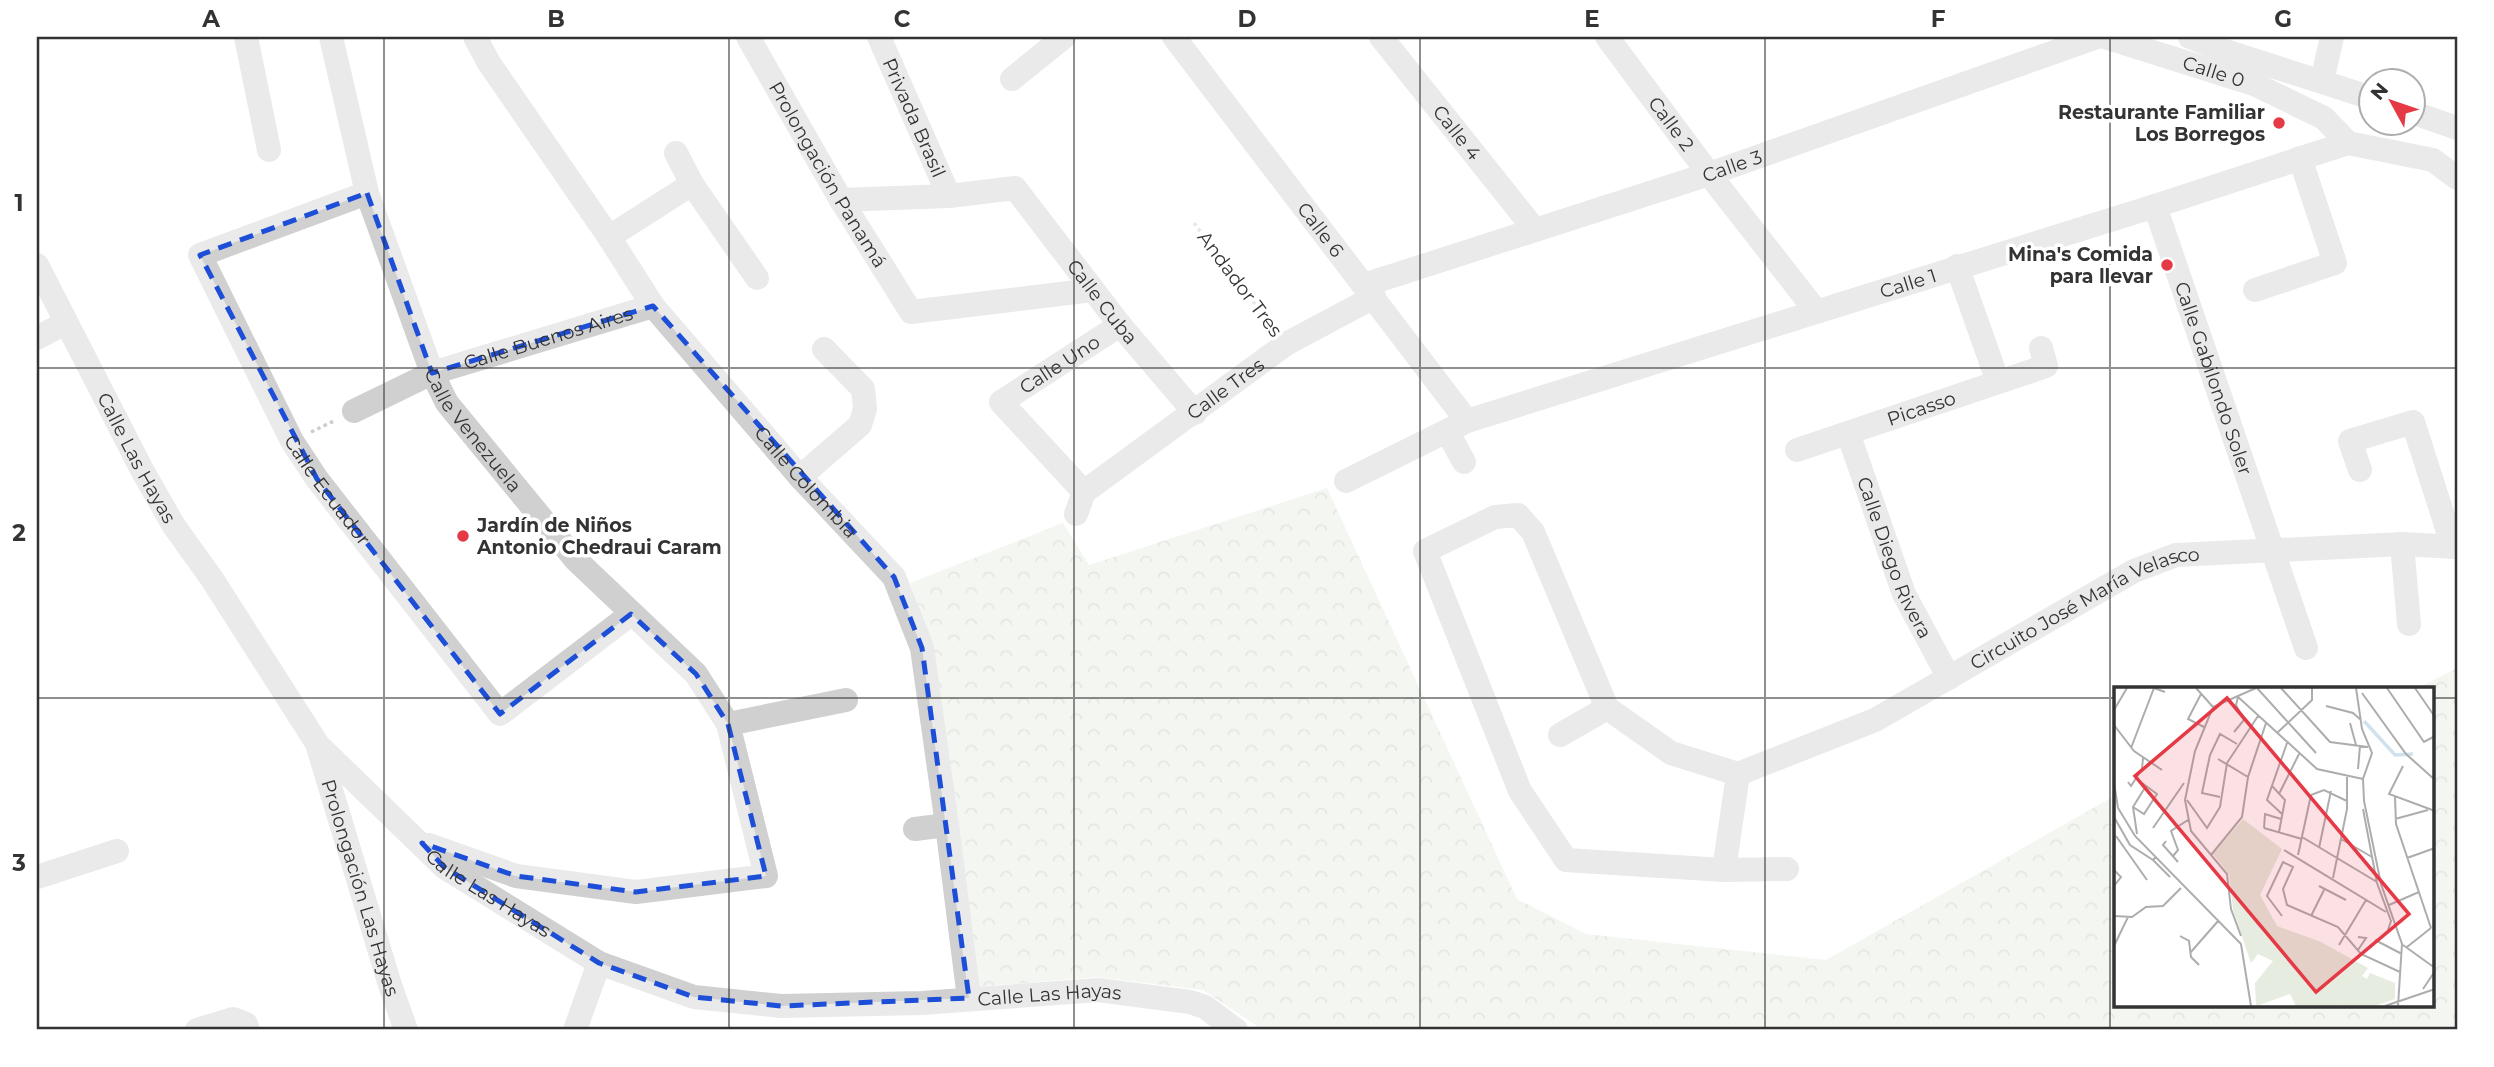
<svg xmlns="http://www.w3.org/2000/svg" width="2494" height="1067" viewBox="0 0 2494 1067" font-family="Montserrat,sans-serif">
	<style>
		.forest { fill: url(#forest-crowns) }
		.lines { fill: none; stroke-linecap: round; stroke-linejoin: round }
		.path { stroke: #cdcdcd; stroke-width: 3.5; stroke-dasharray: 3.5 3.5; stroke-linecap: butt }
		.minor { stroke: #d0d0d0; stroke-width: 24 }
		.marked { fill: none; stroke: #1d4ed8; stroke-width: 5; stroke-dasharray: 14 9; stroke-linejoin: round }
		.grid { fill: none; stroke: #333; stroke-width: 2; stroke-opacity: 0.55 }
		.poi-dot { fill: #e63946; stroke: #fff; stroke-width: 2.5 }
		.labels { text-anchor: middle; dominant-baseline: central; stroke-width: 7; stroke-linejoin: round; paint-order: stroke }
		.street-label { font-size: 19px; fill: #333; stroke: #fff }
		.poi-label { font-size: 19px; font-weight: bold; fill: #333; stroke: #fff; text-anchor: end }
		.inset-river { fill: none; stroke: #cfe2ee; stroke-width: 3.5 }
		.inset-road { fill: none; stroke: #adadad; stroke-width: 2 }
		.view { fill: #e63946; fill-opacity: 0.15; stroke: #e63946; stroke-width: 3.5 }
		.inset-edge { fill: none; stroke: #333; stroke-width: 3.5 }
		.neatline { fill: none; stroke: #333; stroke-width: 2.5 }
		.grid-label { font-size: 23px; text-anchor: middle; font-weight: bold; fill: #333 }
	</style>
	<defs>
		<pattern id="forest-crowns" width="20" height="18" patternUnits="userSpaceOnUse" patternTransform="scale(1.75)"><rect width="20" height="18" fill="#e6ecdf"/><path d="M2 6a3 3 0 1 1 6 0M12 15a3 3 0 1 1 6 0" fill="none" stroke="#c6cbc0"/></pattern>
	</defs>
	<rect width="100%" height="100%" fill="#fff"/>
	<path class="forest" d="M1327,488L1517,899L1586,934L1826,960L2116,795V1006H2433V689H2416L2457,668V1030H1263L1203,990L1097,977L975,987L933,649L910,583L1063,523L1089,565Z"/>
	<g class="lines">
		<path class="path" d="M1194,223L1274,329
			M311,432L336,420"/>
		<g class="minor">
			<path d="M246,37L269,150"/>
			<path id="s1" d="M331,37L367,193L432,373L447,403L575,559L696,674L728,724L766,876L636,892L516,876L429,845"/>
			<path id="s2" d="M475,37L489,63L609,237L653,306L800,477L894,577L922,648L947,825L969,998"/>
			<path id="s3" d="M748,37L841,200L911,312L1093,290"/>
			<path id="s4" d="M879,37L949,196"/>
			<path id="s5" d="M1174,37L1467,421"/>
			<path id="s6" d="M1381,37L1535,230"/>
			<path id="s7" d="M1607,37L1709,174L1816,311"/>
			<path id="s8" d="M2105,37L2254,84L2324,118L2348,143"/>
			<path d="M2190,37L2222,50L2372,98"/>
			<path d="M1012,79L1064,37"/>
			<path d="M2322,81L2332,37"/>
			<path d="M2414,113L2457,128"/>
			<path d="M676,153L692,184L757,278"/>
			<path id="s9" d="M367,193L200,255L292,441L317,479L500,714L631,614"/>
			<path id="s10" d="M841,200L949,196L1015,188L1120,325L1195,413"/>
			<path id="s11" d="M2155,206L2306,648"/>
			<path d="M609,237L692,184"/>
			<path id="s12" d="M37,265L142,470L174,526L212,579L318,745L444,867L599,963L694,997L781,1006L922,1003L1098,990L1190,1002L1205,1007L1236,1030"/>
			<path d="M1957,266L1998,382"/>
			<path id="s13" d="M1364,285L1709,174L2097,37"/>
			<path d="M2255,290L2335,263L2300,158"/>
			<path d="M37,338L65,323"/>
			<path id="s14" d="M354,411L432,373L653,306"/>
			<path d="M1447,431L1464,462"/>
			<path id="s15" d="M1848,433L1904,594L1949,678"/>
			<path id="s16" d="M1797,450L2046,366L2041,348"/>
			<path d="M2360,470L2350,441L2413,422L2453,547"/>
			<path d="M800,477L860,425L865,409L863,389L824,349"/>
			<path id="s17" d="M1346,481L1467,421L2155,206L2348,143L2433,160L2457,178"/>
			<path id="s18" d="M1084,492L1286,344L1374,297"/>
			<path id="s19" d="M1084,492L1001,402L1120,325"/>
			<path d="M1076,514L1084,492"/>
			<path d="M2402,544L2409,624"/>
			<path d="M728,724L846,700"/>
			<path d="M1560,735L1607,708"/>
			<path id="s20" d="M318,747L390,985L406,1030"/>
			<path d="M915,829L947,825"/>
			<path id="s21" d="M1787,869L1724,870L1566,860L1520,791L1425,551L1495,517L1518,515L1533,532L1607,708L1671,753L1738,774L1875,720L2134,571L2176,555L2402,544L2457,547"/>
			<path d="M1724,870L1738,774"/>
			<path d="M37,877L117,851"/>
			<path d="M197,1030L233,1019L246,1024L248,1030"/>
			<path d="M575,1030L599,963"/>
		</g>
	</g>
	<path d="M0 0H2494V1067H0ZM367,193L432,373L653,306L894,577L922,648L969,998L781,1006L694,997L599,963L444,867L422,843L516,876L636,892L766,876L728,724L696,674L631,614L500,714L317,479L200,255Z" fill="#fff" fill-opacity=".55" fill-rule="evenodd"/>
	<path class="marked" d="M367,193L432,373L653,306L894,577L922,648L969,998L781,1006L694,997L599,963L444,867L422,843L516,876L636,892L766,876L728,724L696,674L631,614L500,714L317,479L200,255Z"/>
	<path class="grid" d="M384,37V1030M729,37V1030M1074,37V1030M1420,37V1030M1765,37V1030M2110,37V1030M37,368H2457M37,698H2116M2433,698H2457"/>
	<g class="poi-dot">
		<circle cx="2279" cy="123" r="7"/>
		<circle cx="2167" cy="265" r="7"/>
		<circle cx="463" cy="536" r="7"/>
	</g>
	<g class="labels">
		<g class="street-label">
			<text stroke="none"><textPath href="#s8" startOffset="114">Calle 0</textPath></text>
			<text stroke="none"><textPath href="#s4" startOffset="88">Privada Brasil</textPath></text>
			<text stroke="none"><textPath href="#s7" startOffset="108">Calle 2</textPath></text>
			<text stroke="none"><textPath href="#s6" startOffset="122">Calle 4</textPath></text>
			<text stroke="none"><textPath href="#s13" startOffset="387">Calle 3</textPath></text>
			<text stroke="none"><textPath href="#s3" startOffset="159">Prolongación Panamá</textPath></text>
			<text stroke="none"><textPath href="#s5" startOffset="242">Calle 6</textPath></text>
			<text stroke="none"><textPath href="#s17" startOffset="597">Calle 1</textPath></text>
			<text transform="translate(1240 284) rotate(53)">Andador Tres</text>
			<text stroke="none"><textPath href="#s10" startOffset="318">Calle Cuba</textPath></text>
			<text stroke="none"><textPath href="#s14" startOffset="208">Calle Buenos Aires</textPath></text>
			<text stroke="none"><textPath href="#s19" startOffset="192">Calle Uno</textPath></text>
			<text stroke="none"><textPath href="#s11" startOffset="182">Calle Gabilondo Soler</textPath></text>
			<text stroke="none"><textPath href="#s18" startOffset="175">Calle Tres</textPath></text>
			<text stroke="none"><textPath href="#s16" startOffset="131">Picasso</textPath></text>
			<text stroke="none"><textPath href="#s1" startOffset="422">Calle Venezuela</textPath></text>
			<text stroke="none"><textPath href="#s12" startOffset="217">Calle Las Hayas</textPath></text>
			<text stroke="none"><textPath href="#s2" startOffset="556">Calle Colombia</textPath></text>
			<text stroke="none"><textPath href="#s9" startOffset="446">Calle Ecuador</textPath></text>
			<text stroke="none"><textPath href="#s15" startOffset="133">Calle Diego Rivera</textPath></text>
			<text stroke="none"><textPath href="#s21" startOffset="1412">Circuito José María Velasco</textPath></text>
			<text stroke="none"><textPath href="#s20" startOffset="147">Prolongación Las Hayas</textPath></text>
			<text stroke="none"><textPath href="#s12" startOffset="784">Calle Las Hayas</textPath></text>
			<text stroke="none"><textPath href="#s12" startOffset="1372">Calle Las Hayas</textPath></text>
		</g>
		<g class="poi-label">
			<text x="2265" y="112">Restaurante Familiar<tspan x="2265" dy="22">Los Borregos</tspan></text>
			<text x="2153" y="254">Mina's Comida<tspan x="2153" dy="22">para llevar</tspan></text>
			<text x="477" y="525" text-anchor="start">Jardín de Niños<tspan x="477" dy="22">Antonio Chedraui Caram</tspan></text>
		</g>
	</g>
	<g transform="translate(2114 687)">
		<rect width="320" height="320" fill="#fff"/>
		<path d="M129,132L168,162L146,208L163,239L207,255L254,281L225,319H182L176,307L142,319L141,296L159,274L144,267L137,276L119,223L115,187L99,167Z" fill="#e6ecdf"/>
		<path d="M256,286L281,296V312L261,319H225L248,289L253,292Z" fill="#e6ecdf"/>
		<path class="inset-river" d="M250,34L281,68L299,67"/>
		<path class="inset-road" d="M82,1L99,20M143,1L202,66M167,1L216,55L254,60M242,1L248,42L258,66L249,92L250,114L267,197L288,257L284,319M273,1L310,55L321,49M301,1L321,30M248,6L292,67L321,93M87,7L74,32L90,40M123,9L203,82L249,92M212,19L239,26L247,33M0,23L13,1M236,36L242,58M0,38L20,64L48,83M120,45L130,33L122,18L124,10M163,46L198,13V1M17,61L40,1L51,5M104,72L134,90M289,79L275,107L321,124M244,82L246,59M14,95L17,99L28,82L29,71M0,96L4,121L21,149L127,257L137,319M158,99L171,113L165,145M165,107L185,67M197,108L210,103L233,114M106,110L88,106L96,68L106,47L123,57M281,110L282,137L317,241M73,113L93,141L106,120L113,76L144,29M19,120L30,127L43,107L28,96M249,122L263,196L277,234L274,243M168,127L153,113L173,56M0,130L16,158L39,173L42,170M281,132L314,123M39,141L70,96M150,141L188,152M150,141L151,127L167,132M23,147L19,120L32,99M2,149L33,193M188,150L263,195M227,152L258,170M52,154L49,158L64,175M205,161L217,104M170,163L272,225M97,168L128,130L134,90L152,36M184,168L197,108M59,169L64,163L57,144L74,133M293,171L321,161M39,173L56,190M0,183L7,190L0,199M219,191L233,122V88M205,199L232,213M275,218L305,205M0,229L18,230L32,220L49,219L67,201M168,229L153,209L169,175L179,180L169,202L173,218L224,240L247,267L286,285M197,229L210,203M66,249L75,254L77,270L85,278M127,249L117,222L113,187L77,144L71,113L81,64L99,20L142,1M244,250L252,251L244,263M261,253L288,267M225,258L252,213M289,258L321,281M0,259L14,230M293,260L317,241M76,266L105,233M309,302L321,284M271,319L321,302"/>
		<path class="view" d="M113,11L295,227L202,305L21,89Z"/>
		<rect width="320" height="320" class="inset-edge"/>
	</g>
	<rect width="2494" height="1067" fill="none" stroke="#ffffff" stroke-width="77"/>
	<g transform="translate(2392 102) rotate(310)"><circle r="33" fill="#ffffff" stroke="#adadad" stroke-width="2"/>
	<path d="M0-5L12 26L0 18L-12 26Z" fill="#e63946"/>
	<text y="-10" font-size="19" font-weight="bold" text-anchor="middle" fill="#333333">N</text>
	</g>
	<rect x="38" y="38" width="2418" height="990" class="neatline"/>
	<g class="grid-label">
		<text x="211" y="27">A</text>
		<text x="556" y="27">B</text>
		<text x="902" y="27">C</text>
		<text x="1247" y="27">D</text>
		<text x="1592" y="27">E</text>
		<text x="1938" y="27">F</text>
		<text x="2283" y="27">G</text>
		<text x="19" y="211">1</text>
		<text x="19" y="541">2</text>
		<text x="19" y="871">3</text>
	</g>
</svg>
